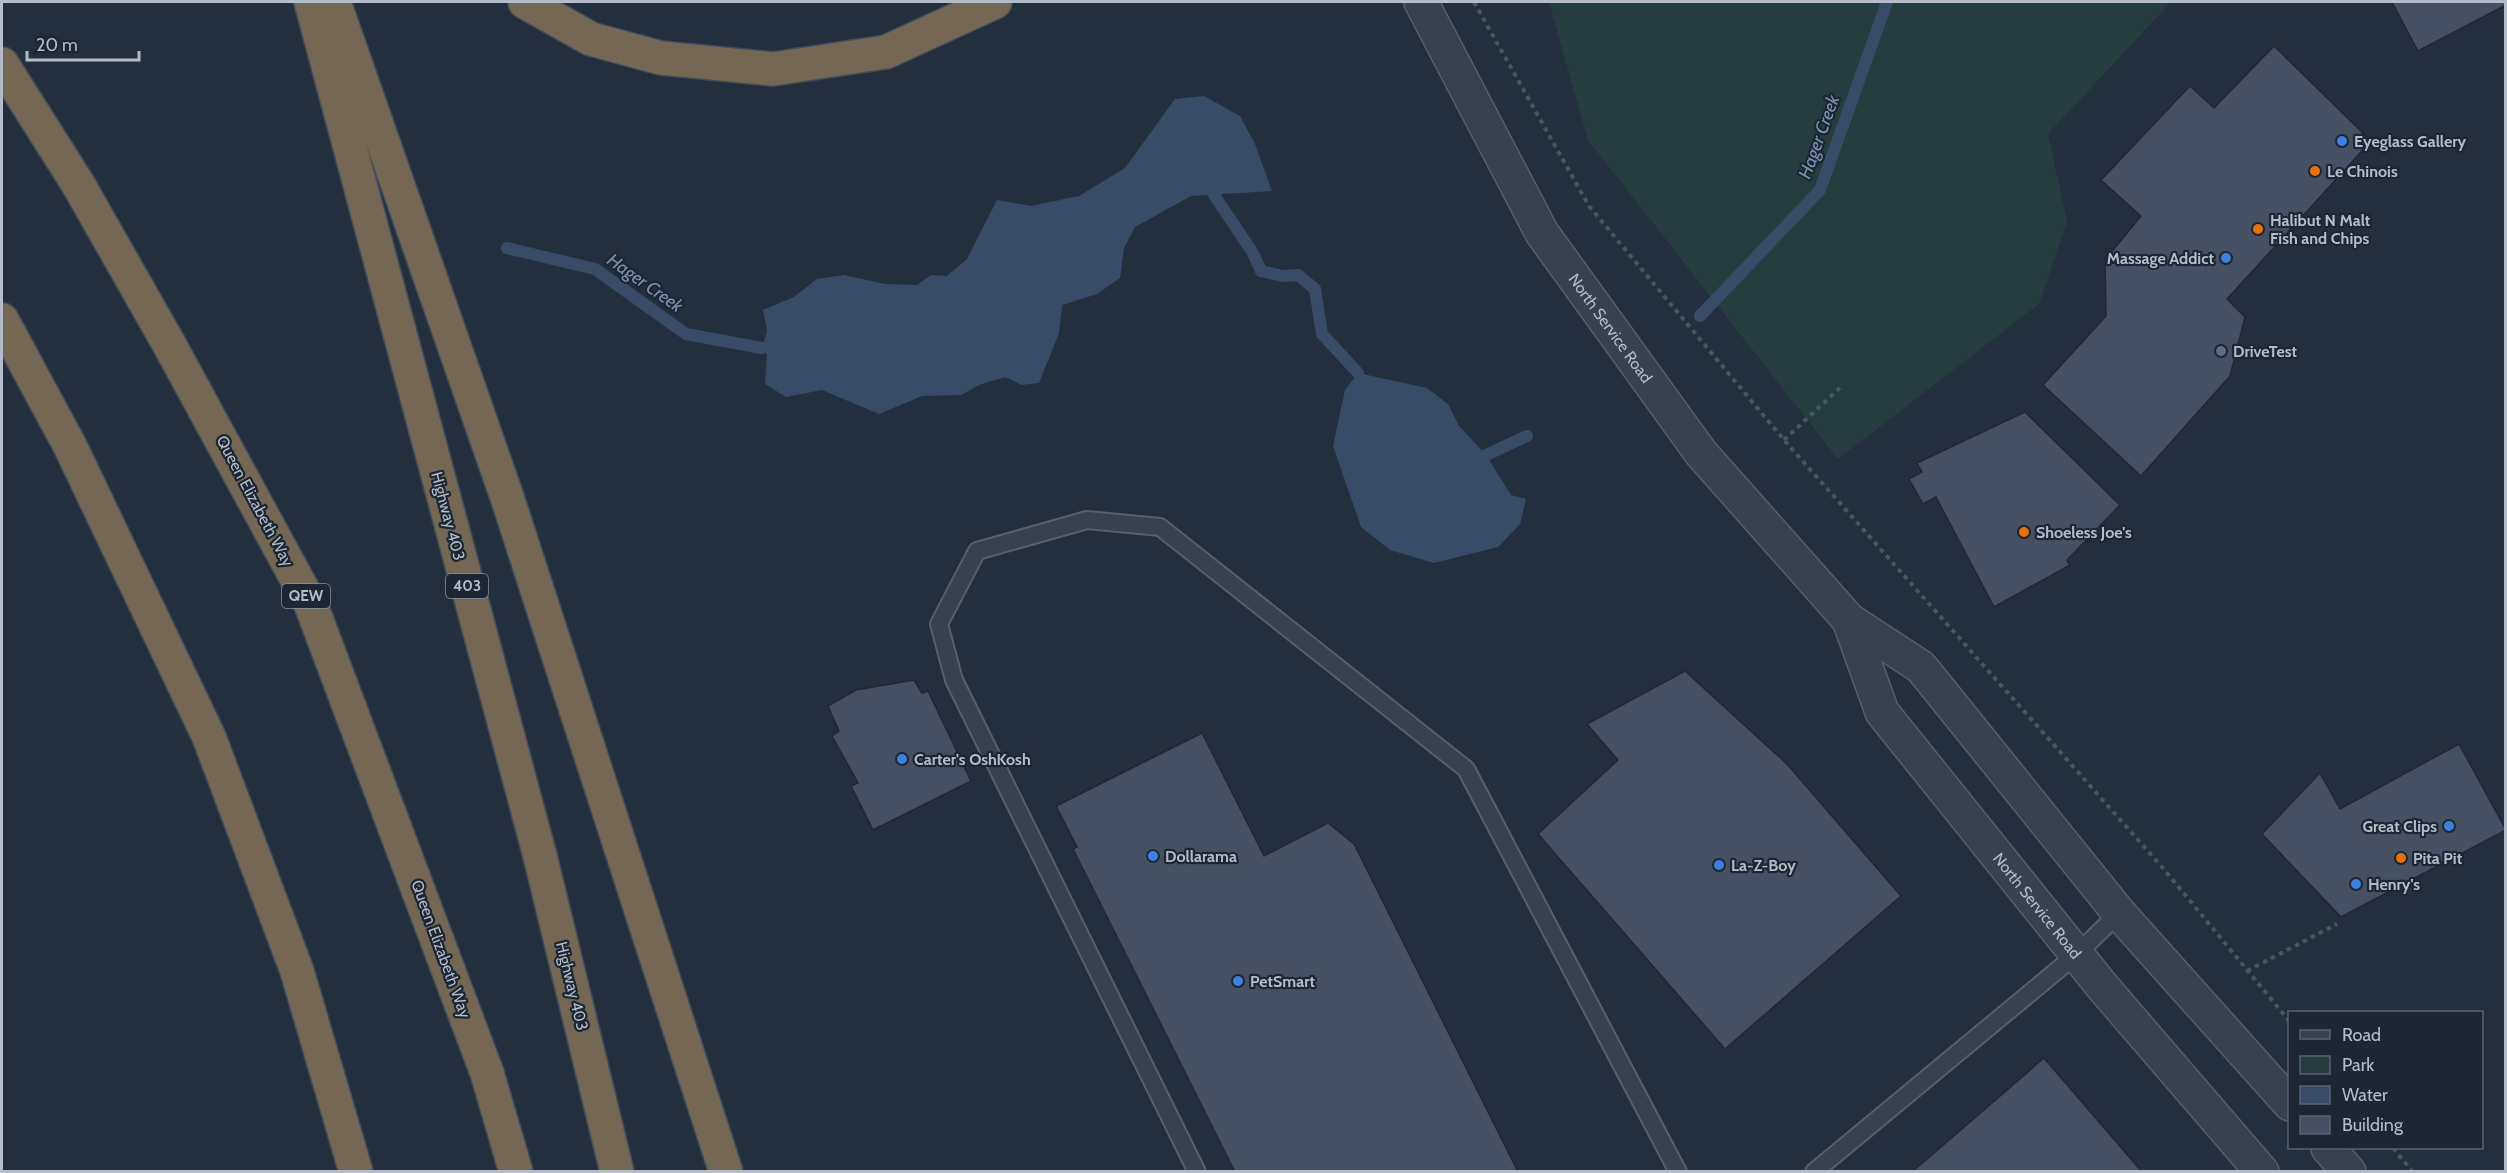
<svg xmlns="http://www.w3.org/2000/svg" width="2507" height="1173" viewBox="0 0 2507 1173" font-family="Cabin,sans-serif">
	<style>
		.green { fill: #263c3f }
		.water { fill: #394c67 }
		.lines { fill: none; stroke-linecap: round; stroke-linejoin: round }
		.stream { stroke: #394c67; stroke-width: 12 }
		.building { fill: #455162; stroke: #1f2835; stroke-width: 1.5 }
		.service-casing { stroke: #565f6c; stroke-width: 20 }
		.tertiary-casing { stroke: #565f6c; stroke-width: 36 }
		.motorway-casing { stroke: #434c59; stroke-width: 36 }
		.path { stroke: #44595c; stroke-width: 4; stroke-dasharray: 4.5 4.5; stroke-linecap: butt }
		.service { stroke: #38414e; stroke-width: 16 }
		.tertiary { stroke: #38414e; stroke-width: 33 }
		.motorway { stroke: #746855; stroke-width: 33 }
		.shop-dot { fill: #3f7fe0; stroke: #1d2633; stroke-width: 2 }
		.food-dot { fill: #e8710a; stroke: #1d2633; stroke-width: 2 }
		.service-dot { fill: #5c6f8a; stroke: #1d2633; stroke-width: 2 }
		.labels { text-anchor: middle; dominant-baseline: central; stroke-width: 4.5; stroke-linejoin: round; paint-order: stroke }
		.shield { fill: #1d2633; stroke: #878f9c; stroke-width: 1.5 }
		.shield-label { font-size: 15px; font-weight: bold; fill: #b4bcc9 }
		.poi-label { font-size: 16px; font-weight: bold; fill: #b4bcc9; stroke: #1d2633; text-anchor: start }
		.street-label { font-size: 16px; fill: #b4bcc9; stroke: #1d2633 }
		.water-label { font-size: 18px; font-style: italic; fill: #7c92b1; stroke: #1d2633 }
	</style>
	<rect width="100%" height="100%" fill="#242f3e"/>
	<path class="green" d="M1549,2H2171L2048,134L2067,221L2039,304L1838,459L1588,140Z"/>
	<path class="water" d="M1204,96L1240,116L1255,144L1272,191L1191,196L1135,227L1124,248L1120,278L1097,294L1062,305L1059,333L1039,383L1022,385L1005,377L979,385L961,395L922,396L879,414L822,390L786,397L765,384L767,355L762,348L767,331L763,310L794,297L817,279L844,275L885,284L917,285L931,275L947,276L967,259L997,200L1031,206L1079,196L1125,168L1175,99Z
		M1358,373L1427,388L1448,404L1459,426L1486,455L1511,495L1526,499L1520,524L1498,547L1434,563L1390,550L1361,527L1333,446L1345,390Z"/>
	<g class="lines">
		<path class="stream" d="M1214,195L1253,253L1261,271L1283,276L1298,275L1315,289L1322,334L1358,373
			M507,248L595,269L686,334L762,348
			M1700,316L1820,190L1887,2
			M1486,455L1527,436"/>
	</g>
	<path class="building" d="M2392,2H2506V5L2418,51Z
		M2274,46L2371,141L2227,299L2245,317L2230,376L2141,476L2043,385L2106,316L2105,260L2141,216L2101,180L2190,86L2214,108Z
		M2025,412L2120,505L2067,560L2070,565L1994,607L1936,497L1923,504L1909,479L1922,472L1917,463Z
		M1685,671L1787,764L1901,896L1725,1049L1538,834L1618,760L1587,724Z
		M914,680L922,693L928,691L971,781L873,830L851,786L858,783L832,736L839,731L828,706L856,690Z
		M1202,733L1264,856L1328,823L1354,844L1518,1172H1235L1073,849L1077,847L1056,806Z
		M2459,744L2506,830L2341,917L2262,834L2320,773L2340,809Z
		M2044,1058L2142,1172H1912Z"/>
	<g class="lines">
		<g class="service-casing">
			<path id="service" d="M1197,1172L954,680L939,624L977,551L1087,520L1160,527L1466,769L1678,1172
				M1814,1172L2077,954L2119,913"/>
		</g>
		<g class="tertiary-casing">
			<g id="tertiary">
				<path id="s1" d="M1421,2L1542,233L1701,453L1849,620L1921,667L2119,913L2290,1104"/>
				<path id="s2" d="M1849,620L1882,712L2102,986L2262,1172"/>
				<path d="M2328,1148L2349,1172"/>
			</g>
		</g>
		<g class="motorway-casing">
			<path id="motorway" d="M311,2L540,856L617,1172
				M334,2L507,497L726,1172
				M525,2L591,39L661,58L773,69L886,52L995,2
				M2,64L78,184L169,344L311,605L487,1073L516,1172
				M2,320L70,446L209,737L297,971L356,1172"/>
		</g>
		<path class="path" d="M1474,2L1589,206L1784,440L2162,867L2290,1022
			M1784,440L1843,385
			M2247,971L2337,924
			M2393,1148L2413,1172"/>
		<use href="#service" class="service"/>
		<use href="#tertiary" class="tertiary"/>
		<use href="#motorway" class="motorway"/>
	</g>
	<g class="shop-dot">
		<circle cx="2342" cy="141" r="6"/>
		<circle cx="2226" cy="258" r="6"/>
		<circle cx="902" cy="759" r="6"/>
		<circle cx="2449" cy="826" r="6"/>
		<circle cx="1153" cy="856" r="6"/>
		<circle cx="1719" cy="865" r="6"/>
		<circle cx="2356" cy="884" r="6"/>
		<circle cx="1238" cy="981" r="6"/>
	</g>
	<g class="food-dot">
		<circle cx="2315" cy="171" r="6"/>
		<circle cx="2258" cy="229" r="6"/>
		<circle cx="2024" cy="532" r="6"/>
		<circle cx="2401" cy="858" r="6"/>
	</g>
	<circle class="service-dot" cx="2221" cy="351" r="6"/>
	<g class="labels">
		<g class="shield">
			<rect x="446" y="574" width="42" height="24" rx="4.5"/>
			<rect x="282" y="584" width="48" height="24" rx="4.5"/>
		</g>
		<g class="shield-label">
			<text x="467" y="586">403</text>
			<text x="306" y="596">QEW</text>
		</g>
		<g class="poi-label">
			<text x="2354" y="141">Eyeglass Gallery</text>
			<text x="2327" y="171">Le Chinois</text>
			<text x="2270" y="220">Halibut N Malt<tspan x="2270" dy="18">Fish and Chips</tspan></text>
			<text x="2214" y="258" text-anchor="end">Massage Addict</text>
			<text x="2233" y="351">DriveTest</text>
			<text x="2036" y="532">Shoeless Joe's</text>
			<text x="914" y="759">Carter's OshKosh</text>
			<text x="2437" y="826" text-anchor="end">Great Clips</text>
			<text x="1165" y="856">Dollarama</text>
			<text x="2413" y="858">Pita Pit</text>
			<text x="1731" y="865">La-Z-Boy</text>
			<text x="2368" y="884">Henry's</text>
			<text x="1250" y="981">PetSmart</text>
		</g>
		<g class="street-label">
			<text stroke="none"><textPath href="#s1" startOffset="378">North Service Road</textPath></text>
			<text transform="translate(255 501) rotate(62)">Queen Elizabeth Way</text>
			<text transform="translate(448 516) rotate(75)">Highway 403</text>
			<text stroke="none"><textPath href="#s2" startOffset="346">North Service Road</textPath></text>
			<text transform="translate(441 949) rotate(70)">Queen Elizabeth Way</text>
			<text transform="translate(572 986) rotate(76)">Highway 403</text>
		</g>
		<g class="water-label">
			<text transform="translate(1819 137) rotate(-70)">Hager Creek</text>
			<text transform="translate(645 283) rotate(35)">Hager Creek</text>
		</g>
	</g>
	<rect width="2507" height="1173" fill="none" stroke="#b4bcc9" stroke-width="6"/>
	<rect x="2288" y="1011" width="195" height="138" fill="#1d2633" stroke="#59626f" stroke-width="1.5"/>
	<rect x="2300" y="1030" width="30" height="9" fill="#38414e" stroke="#59626f" stroke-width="1.5"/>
	<text x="2342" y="1041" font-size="18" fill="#b4bcc9">Road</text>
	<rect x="2300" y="1056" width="30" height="18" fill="#263c3f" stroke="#59626f" stroke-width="1.5"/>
	<text x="2342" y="1071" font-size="18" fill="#b4bcc9">Park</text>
	<rect x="2300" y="1086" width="30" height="18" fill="#394c67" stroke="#59626f" stroke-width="1.5"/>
	<text x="2342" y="1101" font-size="18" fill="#b4bcc9">Water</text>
	<rect x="2300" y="1116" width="30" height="18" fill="#455162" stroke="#59626f" stroke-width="1.5"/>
	<text x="2342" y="1131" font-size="18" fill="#b4bcc9">Building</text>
	<path d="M27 51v9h112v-9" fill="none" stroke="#b4bcc9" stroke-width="3"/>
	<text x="36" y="51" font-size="18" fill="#b4bcc9" stroke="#1d2633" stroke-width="4.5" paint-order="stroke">20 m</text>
</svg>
